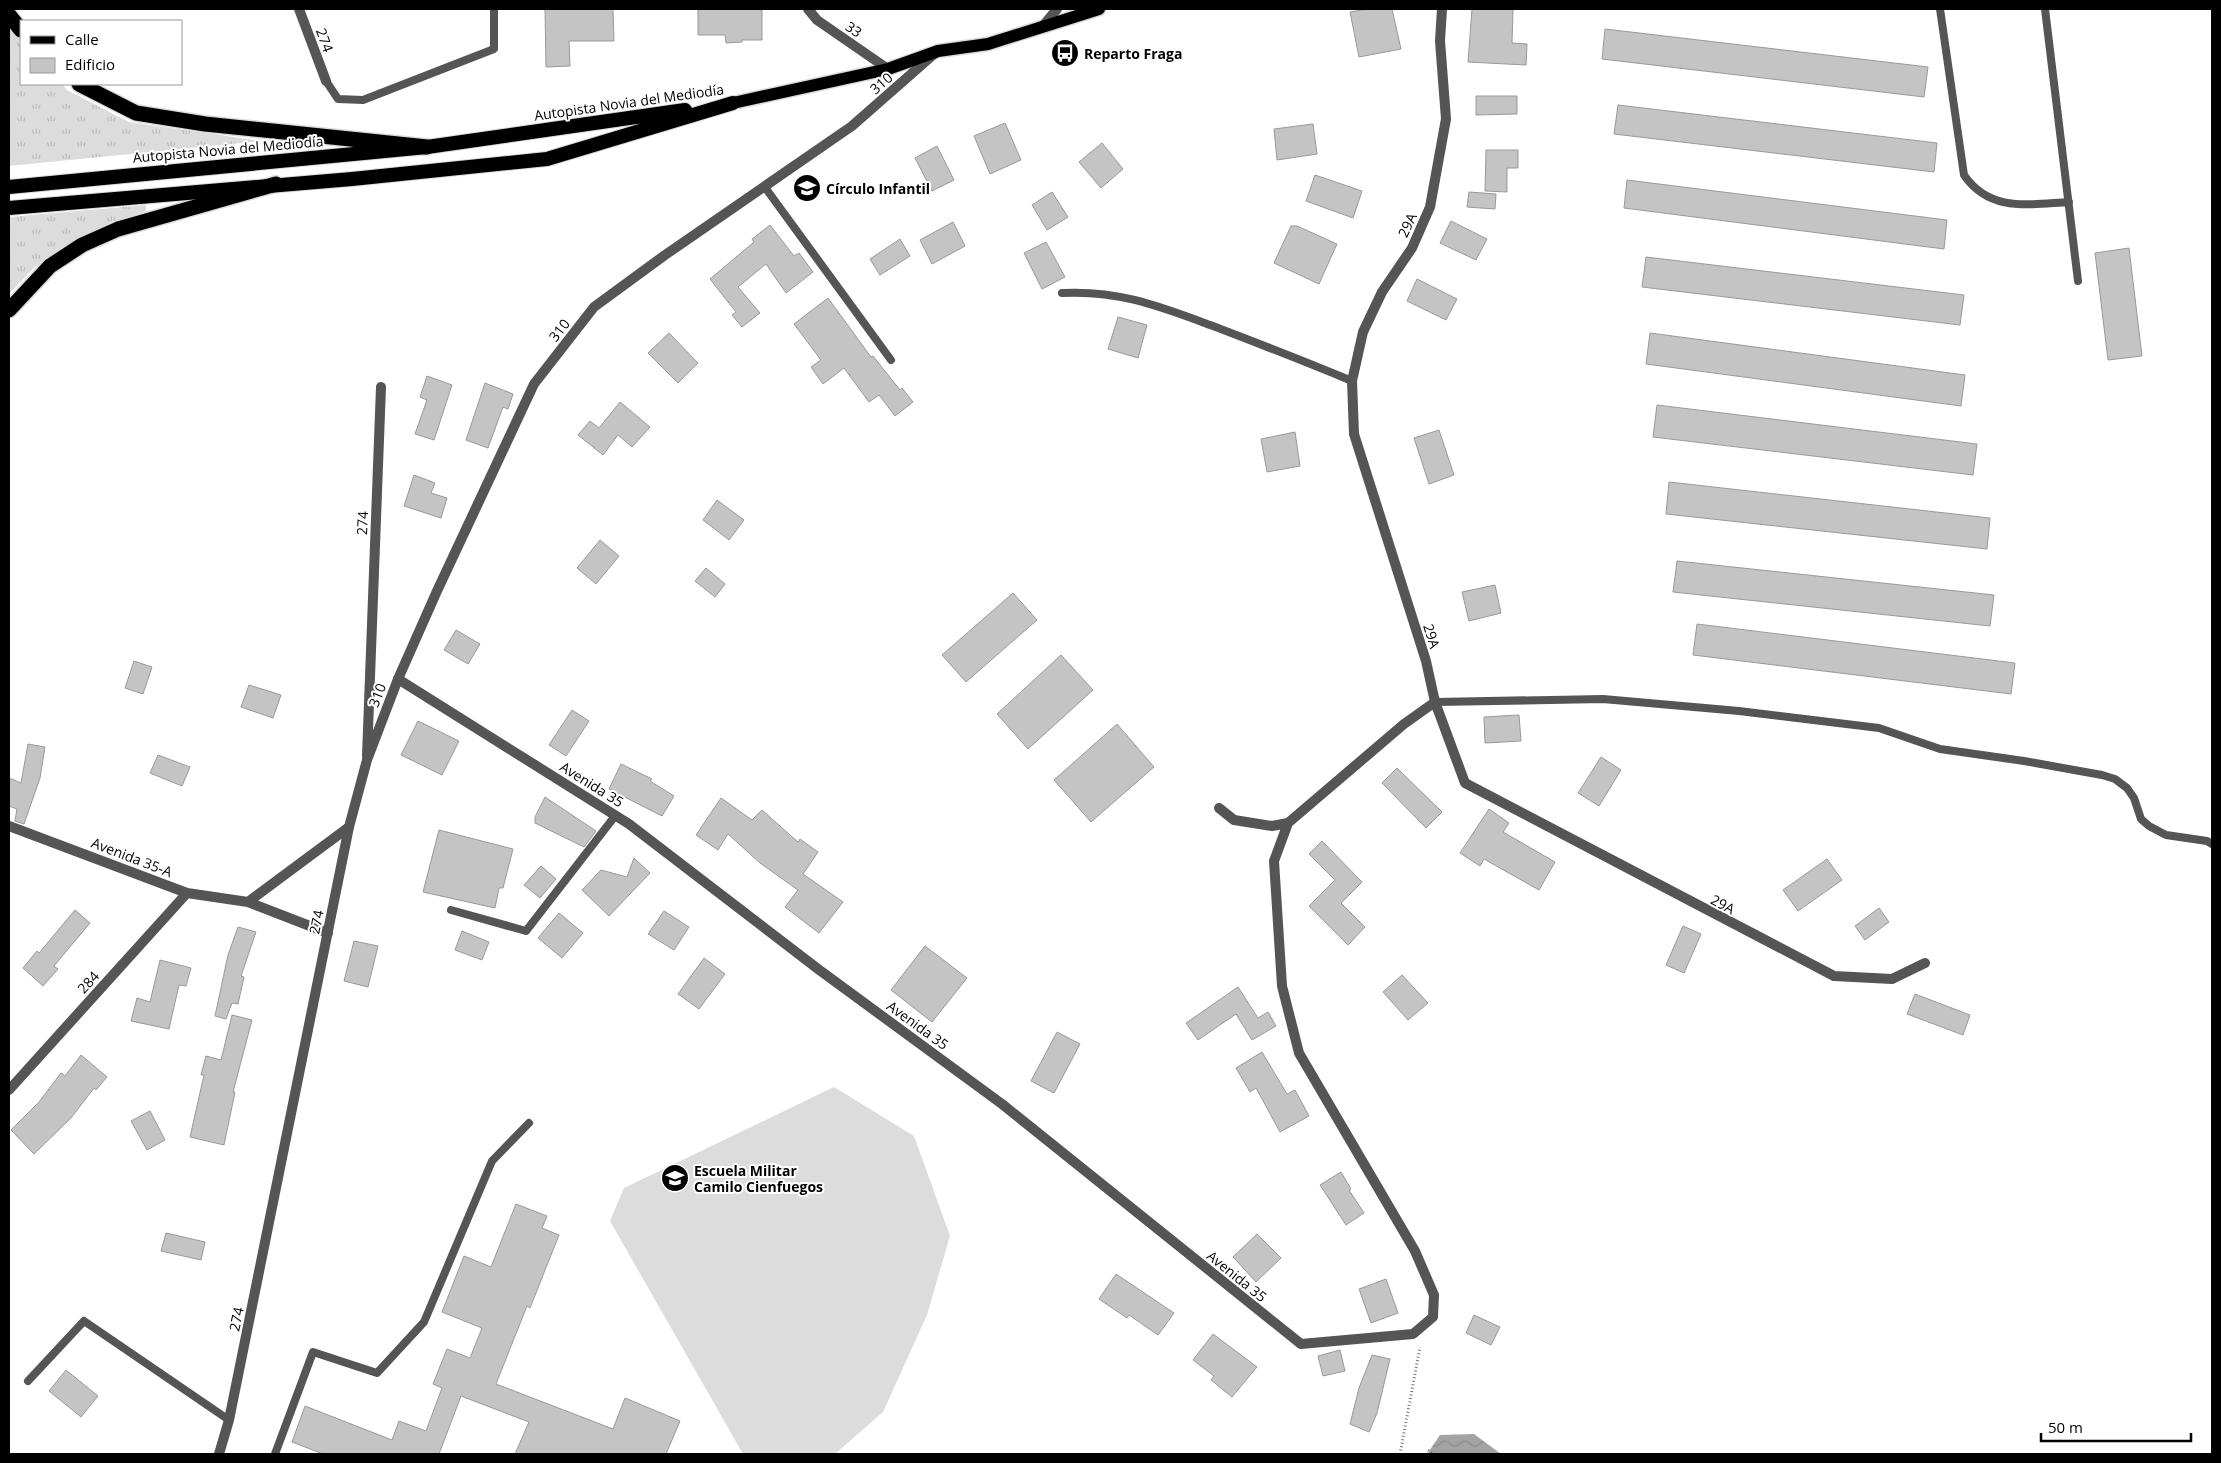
<svg xmlns="http://www.w3.org/2000/svg" width="2221" height="1463" viewBox="0 0 2221 1463" font-family="'Open Sans',sans-serif">
	<style>
		.grass { fill: url(#grass-tufts) }
		.garden { fill: #dcdcdc }
		.water { fill: url(#water-waves) }
		.building { fill: #c4c4c4; stroke: #999 }
		.lines { fill: none; stroke-linecap: round; stroke-linejoin: round }
		.primary-casing { stroke: #dbdbdb; stroke-width: 15 }
		.trunk-casing { stroke: #dbdbdb; stroke-width: 16 }
		.motorway-casing { stroke: #dbdbdb; stroke-width: 18 }
		.path { stroke: #777; stroke-width: 3; stroke-dasharray: 1 2.5; stroke-linecap: butt }
		.service { stroke: #555; stroke-width: 8 }
		.minor { stroke: #555; stroke-width: 10 }
		.tertiary { stroke: #555; stroke-width: 10 }
		.primary { stroke: #000; stroke-width: 12 }
		.trunk { stroke: #000; stroke-width: 14 }
		.motorway { stroke: #000; stroke-width: 15 }
		.labels { text-anchor: middle; dominant-baseline: central; stroke-width: 4; stroke-linejoin: round; paint-order: stroke }
		.street-label { font-size: 14px; fill: #000; stroke: #fff }
		.poi-label { font-size: 14px; font-weight: bold; fill: #000; stroke: #fff; text-anchor: start }
	</style>
	<defs>
		<pattern id="grass-tufts" width="24" height="20" patternUnits="userSpaceOnUse" patternTransform="scale(1.25)"><rect width="24" height="20" fill="#dcdcdc"/><path d="M3 7l-1-3M5 7V3M7 7l1-3M15 17l-1-3M17 17v-4M19 17l1-3" fill="none" stroke="#bbb"/></pattern>
		<pattern id="water-waves" width="16" height="10" patternUnits="userSpaceOnUse" patternTransform="scale(1.25)"><rect width="16" height="10" fill="#a3a3a3"/><path d="M0 5q4-4 8 0t8 0" fill="none" stroke="#8b8b8b"/></pattern>
	</defs>
	<rect width="100%" height="100%" fill="#fff"/>
	<path class="grass" d="M9,25L21,39V84H62L67,90L129,122L262,141L9,166Z
		M146,205V211L91,232L35,267L9,294V217Z"/>
	<path class="garden" d="M834,1087L914,1136L950,1236L927,1315L883,1412L835,1454H743L610,1221L624,1188Z"/>
	<path class="water" d="M1474,1434L1501,1454H1427L1440,1435Z"/>
	<path class="building" d="M545,9H613L614,41H569L570,66L546,67Z
		M698,9H762V40H742V42L726,43L725,35H698Z
		M1368,9H1392L1401,49L1359,57L1350,12Z
		M1472,9H1513L1512,43L1527,44L1526,65L1468,62Z
		M1605,29L1928,67L1924,97L1602,59Z
		M1476,96H1517V114L1476,115Z
		M1618,105L1937,143L1934,172L1614,134Z
		M1005,123L1021,160L990,174L974,136Z
		M1313,124L1317,154L1277,160L1274,129Z
		M1102,143L1123,169L1101,188L1079,162Z
		M937,146L954,180L932,191L915,158Z
		M1486,150H1518V168H1507V192L1485,191Z
		M1315,175L1362,191L1353,218L1306,201Z
		M1627,180L1947,220L1944,249L1624,208Z
		M1052,192L1068,217L1047,230L1032,205Z
		M1469,192L1496,194L1495,209L1467,207Z
		M1451,221L1487,239L1476,260L1440,243Z
		M953,222L965,246L932,264L920,240Z
		M770,225L794,256L799,253L813,272L786,293L766,264L738,287L760,313L742,327L732,315L736,312L710,279L754,242L752,239Z
		M1291,226H1297L1337,244L1319,284L1274,263Z
		M900,239L910,256L880,275L870,259Z
		M1046,242L1065,277L1042,289L1024,253Z
		M2129,248L2142,356L2108,360L2095,253Z
		M1646,257L1964,295L1960,325L1642,287Z
		M1417,279L1457,299L1446,320L1407,301Z
		M828,298L871,357L873,356L900,390L902,388L913,402L895,416L879,395L869,402L844,368L823,384L811,367L821,360L794,324Z
		M1118,317L1147,325L1138,358L1108,349Z
		M669,333L698,363L678,383L648,353Z
		M1650,333L1965,375L1961,406L1646,364Z
		M427,376L452,385L434,440L415,434L427,400L420,397Z
		M485,383L513,394L508,409L503,407L488,448L466,440Z
		M620,402L650,427L632,447L618,435L603,455L578,435L590,421L599,428Z
		M1657,405L1977,444L1973,475L1653,437Z
		M1439,430L1454,475L1429,484L1414,438Z
		M1295,432L1300,466L1267,472L1261,439Z
		M414,475L435,483L431,493L447,498L441,518L404,506Z
		M1669,482L1990,518L1987,549L1666,514Z
		M717,500L744,520L729,540L703,520Z
		M600,540L619,556L596,584L577,568Z
		M1677,561L1994,595L1990,626L1673,592Z
		M706,568L725,584L715,597L695,581Z
		M1495,585L1501,613L1469,621L1462,592Z
		M1013,593L1037,620L966,682L942,655Z
		M1697,624L2015,663L2011,694L1693,655Z
		M456,630L480,644L468,664L444,650Z
		M1061,655L1093,690L1028,749L997,714Z
		M134,661L152,667L143,694L125,688Z
		M249,685L281,695L273,718L241,707Z
		M572,710L589,721L566,756L549,745Z
		M1519,715L1521,741L1485,743L1484,717Z
		M418,721L459,741L442,775L401,755Z
		M1117,724L1154,767L1091,822L1054,780Z
		M28,744L45,747L40,778L24,824L15,821L17,809L9,806V778L21,783Z
		M158,755L190,767L182,786L150,773Z
		M1601,757L1621,770L1599,806L1578,793Z
		M621,764L652,779L650,781L674,796L662,816L609,789Z
		M1397,768L1442,812L1426,828L1382,783Z
		M545,797L596,831L584,847L535,823V817Z
		M721,798L752,820L762,810L798,842L800,839L818,852L803,874L843,902L819,933L785,907L798,890L760,863L728,834L718,850L696,835Z
		M1489,809L1509,823L1503,832L1555,862L1539,890L1484,859L1480,866L1460,853Z
		M439,830L513,849L503,888H499L495,908L423,892Z
		M1322,841L1362,882L1341,903L1365,927L1348,945L1309,906L1335,880L1309,854Z
		M634,858L650,873L609,916L582,890L601,870L627,877Z
		M1827,859L1842,880L1798,911L1783,890Z
		M541,866L556,879L540,898L524,885Z
		M1879,908L1889,922L1865,940L1855,926Z
		M75,910L90,923L54,966L58,969L43,986L23,968L37,951L39,953Z
		M664,911L689,927L674,950L648,934Z
		M559,913L583,933L562,958L538,938Z
		M1683,926L1701,934L1684,973L1666,965Z
		M238,927L256,932L241,976L244,977L238,1004L232,1003L226,1019L215,1016L228,955Z
		M462,931L489,942L482,960L455,950Z
		M354,941L378,946L368,987L344,981Z
		M925,946L967,978L932,1022L891,990Z
		M704,958L725,974L699,1009L678,994Z
		M160,960L191,968L186,986L179,985L169,1029L131,1021L137,998L150,1002Z
		M1402,975L1428,1003L1408,1020L1383,992Z
		M1238,987L1258,1018L1268,1012L1276,1026L1252,1040L1236,1014L1198,1040L1186,1023Z
		M1915,994L1970,1015L1963,1035L1907,1014Z
		M232,1015L252,1020L233,1092H235L224,1145L190,1137L204,1075H201L206,1056L221,1060Z
		M1057,1032L1080,1044L1054,1093L1031,1081Z
		M1262,1052L1287,1094L1295,1090L1309,1116L1280,1132L1256,1088L1250,1092L1236,1068Z
		M81,1055L107,1077L96,1090L94,1088L71,1118L34,1154L11,1130L39,1102L61,1073L65,1076Z
		M150,1111L165,1140L147,1150L131,1121Z
		M1341,1172L1351,1189L1349,1190L1364,1213L1346,1225L1320,1185Z
		M516,1204L547,1216L542,1228L559,1235L530,1308L527,1306L496,1384L613,1429L625,1398L680,1421L666,1454H515L529,1422L461,1396L439,1454H323L292,1442L305,1406L392,1440L399,1421L426,1431L442,1388L433,1384L447,1349L470,1358L482,1328L442,1312L464,1256L491,1267Z
		M166,1233L205,1242L201,1260L161,1251Z
		M1257,1234L1281,1258L1256,1282L1233,1257Z
		M1116,1274L1174,1313L1158,1335L1129,1315L1127,1318L1099,1299Z
		M1386,1279L1398,1313L1371,1323L1359,1289Z
		M1474,1315L1500,1327L1491,1345L1466,1333Z
		M1213,1334L1257,1367L1232,1397L1211,1380L1214,1376L1193,1360Z
		M1340,1350L1345,1371L1323,1376L1318,1356Z
		M1372,1355L1390,1359L1377,1413L1369,1432L1350,1424L1359,1388Z
		M66,1370L98,1396L81,1417L49,1391Z"/>
	<g class="lines">
		<g class="primary-casing">
			<path id="primary" d="M733,103L888,69L938,51L988,44L1099,9"/>
		</g>
		<g class="trunk-casing">
			<path id="trunk" d="M9,187L427,147L685,110
				M9,208L352,179L547,159L733,103"/>
		</g>
		<g class="motorway-casing">
			<path id="motorway" d="M9,15L21,30
				M79,84L136,113L205,124L427,147
				M9,310L50,266L82,245L118,229L276,184"/>
		</g>
		<path class="path" d="M1428,1450L1434,1454
			M1400,1454L1420,1347"/>
		<path class="service" d="M1940,9L1964,175C1990,213 2030,204 2069,202
			M2045,9L2078,281
			M326,81L338,99L363,100L494,49V9
			M764,186L891,360
			M1062,293C1120,290 1161,307 1213,326C1260,344 1306,362 1352,381
			M1435,702L1603,699L1739,711L1879,728L1940,749L2024,761L2102,775L2115,779L2127,788L2134,798L2141,819L2149,826L2166,835L2207,841L2212,844
			M451,910L526,931L615,816
			M28,1381L84,1321L229,1420
			M275,1454L313,1352L377,1373L424,1322L492,1161L529,1123"/>
		<path class="minor" d="M299,9L326,81
			M808,9L817,20L888,69
			M1442,9L1440,41L1446,119L1430,207L1412,248L1382,292L1363,332L1352,381L1354,434L1426,661L1435,702L1465,783L1834,976L1892,979L1925,963
			M1043,26L1057,9
			M398,679L629,824L818,969L1002,1104L1301,1344L1413,1334L1433,1317L1434,1295L1415,1251L1299,1053L1282,986L1274,861L1288,823
			M367,756L381,387
			M1219,808L1234,820L1272,826L1288,823L1404,724L1435,702
			M9,826L187,893L248,902L328,933
			M248,902L349,827
			M9,1090L187,893"/>
		<path class="tertiary" d="M219,1454L229,1420L349,827L367,760L398,679L437,591L534,384L594,307L665,255L852,126L934,54"/>
		<use href="#primary" class="primary"/>
		<use href="#trunk" class="trunk"/>
		<use href="#motorway" class="motorway"/>
	</g>
	<defs>
		<g id="bus-disc" transform="scale(1.4375)"><circle r="9.5" fill="#000" stroke="#fff"/><path d="M-5-6H5V4H4V6H2V4H-2V6H-4V4H-5ZM-3.5-4V0h7V-4ZM-3.5 1.2v1.5H-2V1.2ZM2 1.2v1.5H3.5V1.2Z" fill="#fff"/></g>
		<g id="school-disc" transform="scale(1.4375)"><circle r="9.5" fill="#000" stroke="#fff"/><path d="M0-5L7-2L0 1L-7-2ZM-4 1L0 2.5L4 1V4Q0 6-4 4Z" fill="#fff"/></g>
	</defs>
	<g fill-rule="evenodd">
		<use href="#bus-disc" x="1065" y="53"/>
		<use href="#school-disc" x="807" y="188"/>
		<use href="#school-disc" x="675" y="1178"/>
	</g>
	<g class="labels">
		<g class="street-label">
			<text transform="translate(854 29) rotate(35)">33</text>
			<text transform="translate(325 40) rotate(70)">274</text>
			<text transform="translate(881 83) rotate(-41)">310</text>
			<text transform="translate(629 102) rotate(-8)">Autopista Novia del Mediodía</text>
			<text transform="translate(228 149) rotate(-5)">Autopista Novia del Mediodía</text>
			<text transform="translate(1407 225) rotate(-65)">29A</text>
			<text transform="translate(559 330) rotate(-52)">310</text>
			<text transform="translate(362 523) rotate(-88)">274</text>
			<text transform="translate(1432 636) rotate(73)">29A</text>
			<text transform="translate(377 695) rotate(-69)">310</text>
			<text transform="translate(592 784) rotate(32)">Avenida 35</text>
			<text transform="translate(132 857) rotate(21)">Avenida 35-A</text>
			<text transform="translate(1723 904) rotate(28)">29A</text>
			<text transform="translate(316 922) rotate(-79)">274</text>
			<text transform="translate(88 982) rotate(-48)">284</text>
			<text transform="translate(918 1025) rotate(36)">Avenida 35</text>
			<text transform="translate(1237 1276) rotate(39)">Avenida 35</text>
			<text transform="translate(236 1319) rotate(-78)">274</text>
		</g>
		<g class="poi-label">
			<text x="1084" y="53">Reparto Fraga</text>
			<text x="826" y="188">Círculo Infantil</text>
			<text x="694" y="1170">Escuela Militar<tspan x="694" dy="16">Camilo Cienfuegos</tspan></text>
		</g>
	</g>
	<rect width="2221" height="1463" fill="none" stroke="#000000" stroke-width="20"/>
	<rect x="20" y="20" width="162" height="65" fill="#ffffff" stroke="#999999"/>
	<rect x="30" y="36" width="25" height="8" fill="#000000" stroke="#999999"/>
	<text x="65" y="45" font-size="15" fill="#000000">Calle</text>
	<rect x="30" y="58" width="25" height="15" fill="#c4c4c4" stroke="#999999"/>
	<text x="65" y="70" font-size="15" fill="#000000">Edificio</text>
	<path d="M2041 1433v8h150v-8" fill="none" stroke="#000000" stroke-width="2.5"/>
	<text x="2048" y="1433" font-size="15" fill="#000000" stroke="#ffffff" stroke-width="4" paint-order="stroke">50 m</text>
</svg>
